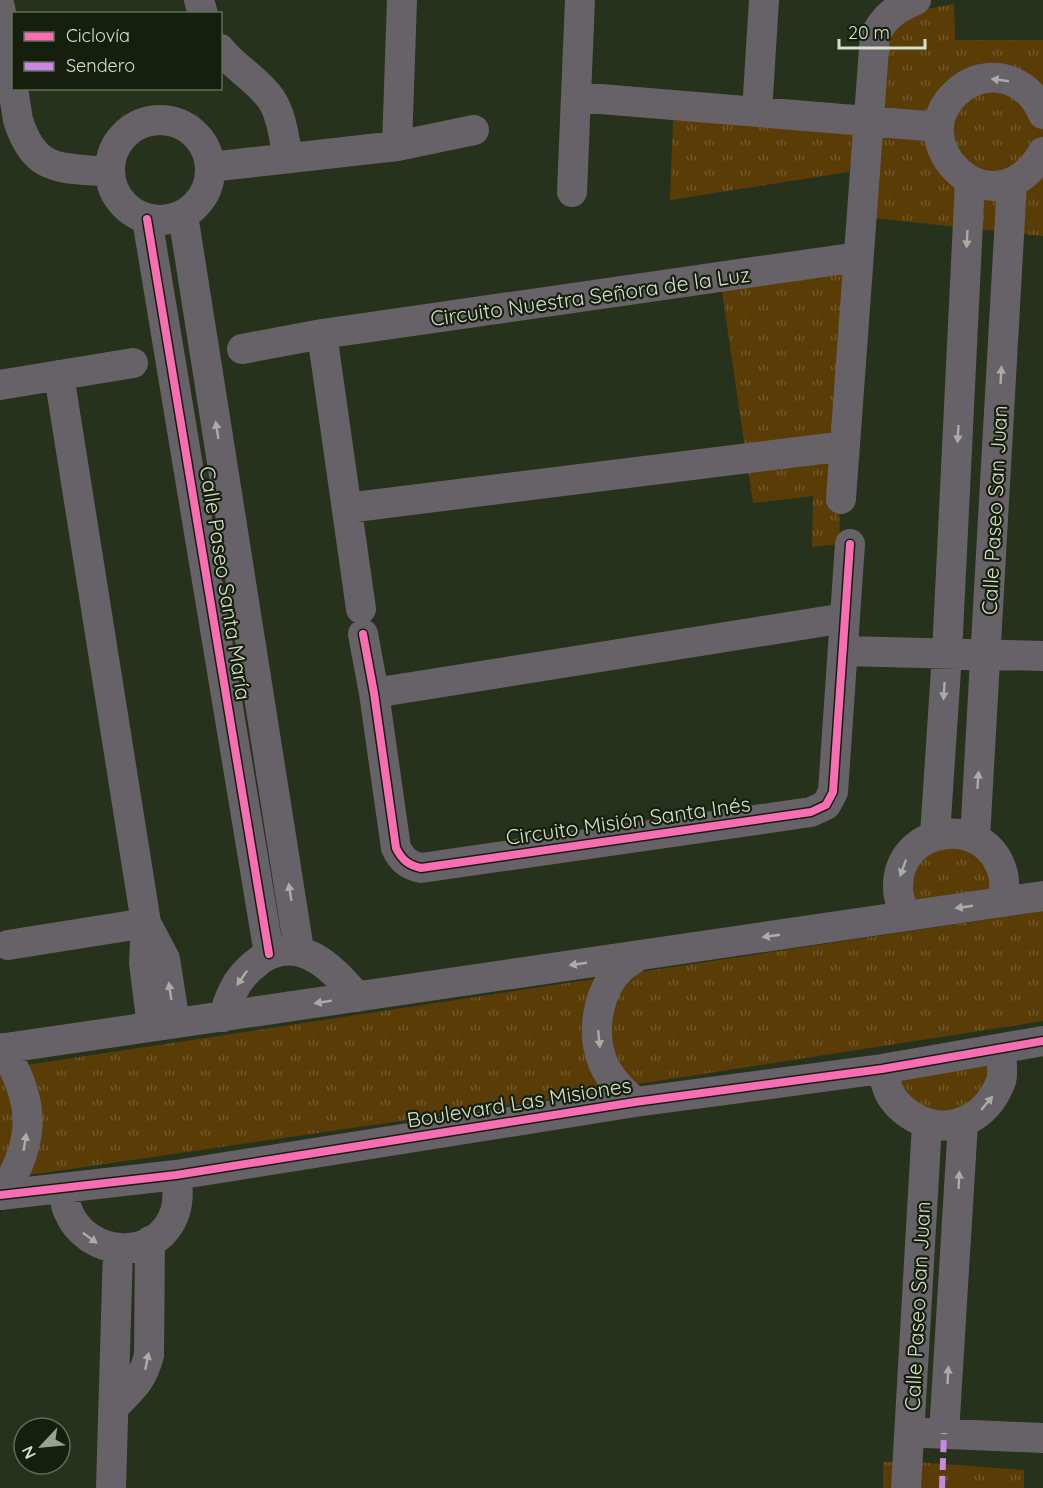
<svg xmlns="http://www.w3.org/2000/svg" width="1043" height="1488" viewBox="0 0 1043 1488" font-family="Quicksand,sans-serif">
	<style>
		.park { fill: url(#park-tufts) }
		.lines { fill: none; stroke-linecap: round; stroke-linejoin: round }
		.street { stroke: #676268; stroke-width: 30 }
		.quiet { stroke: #c787e3; stroke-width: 6; stroke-dasharray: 12 6; stroke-linecap: butt }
		.cycleway-casing { stroke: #161f0e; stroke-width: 11 }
		.cycleway { stroke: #f96db3; stroke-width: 8 }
		.oneway { fill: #a8aea3 }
		.labels { text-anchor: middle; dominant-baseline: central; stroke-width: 4.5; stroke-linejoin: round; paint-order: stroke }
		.street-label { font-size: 21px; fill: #d4e1ca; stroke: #161f0e }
	</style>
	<defs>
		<pattern id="park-tufts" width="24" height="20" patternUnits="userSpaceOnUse" patternTransform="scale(1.5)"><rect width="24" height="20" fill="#5a3c07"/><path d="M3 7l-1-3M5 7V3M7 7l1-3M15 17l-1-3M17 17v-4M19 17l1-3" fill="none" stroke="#71582a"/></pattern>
	</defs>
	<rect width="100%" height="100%" fill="#27321c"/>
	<path class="park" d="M954,4L955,40H1043V236L872,218L882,39L900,14Z
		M673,120L858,128L849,172L670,200Z
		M849,265L838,456L840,544L812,547L813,496L753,503L721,285Z
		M932,842L977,847L999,894L907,909L905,871Z
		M1043,911V1021L645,1083L551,1099L29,1175L0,1176V1069Z
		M997,1057L984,1096L964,1117H922L893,1074Z
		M883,1462H916L1024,1470V1488H883Z"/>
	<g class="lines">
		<path class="street" d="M199,0L203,14
			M0,7L18,120C35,174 61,167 109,172
			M220,49C235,68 257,79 271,99C282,115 284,139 288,157
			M576,97L939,127
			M757,112L764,0
			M1043,114C1035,95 1020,81 999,78C983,76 968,82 957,92C899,142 993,237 1043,152
			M110 170a50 50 0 1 1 100 0a50 50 0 1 1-100 0Z
			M397,146L402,0
			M210,167L397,146L474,130
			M572,192L580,0
			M183,215L299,950
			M147,219L269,954
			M322,334L361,609
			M242,349L322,334L858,257
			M59,375L146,923L144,963L152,1026
			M0,385L133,363
			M841,499L875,35C886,15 895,9 916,0
			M347,508L845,446
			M363,634L374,693L396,848C402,860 408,865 421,868L811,812L826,805L833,792L850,544
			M843,651L1043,656
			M374,693L845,618
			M935,835L947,654L970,181
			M975,838L1012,182
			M905,916C903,908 898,898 898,889C896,825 987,812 1003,874C1005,882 1004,893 1004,902
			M146,923L165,959L175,1023
			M8,945L146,923
			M223,1017C226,1009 229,999 233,991C239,978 249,968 260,960C299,933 333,968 357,997
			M0,1049L1043,896
			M882,1069C884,1077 886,1085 889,1092C894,1103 905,1112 915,1118C951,1137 987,1118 1001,1081C1004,1073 1001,1059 1001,1049
			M635,1102C623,1091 610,1079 603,1063C591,1033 597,991 621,968C627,963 634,959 640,955
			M64,1189C65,1196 65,1205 68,1211C87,1258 158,1263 175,1212C179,1199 178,1188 176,1175
			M0,1195L176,1175L635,1102L882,1069L1043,1041
			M2,1195C36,1141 36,1103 3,1048
			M114,1407C131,1390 143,1380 149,1355L150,1241
			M926,1433L1043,1438
			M944,1433L963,1123
			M111,1488L118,1249
			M906,1488L927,1124"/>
		<path class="quiet" d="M942,1488L944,1433"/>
		<g class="cycleway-casing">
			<path id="cycleway" d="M147,219L269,954
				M363,634L374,693L396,848C402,860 408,865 421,868L811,812L826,805L833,792L850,544
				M0,1195L176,1175L635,1102L882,1069L1043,1041"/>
		</g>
		<use href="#cycleway" class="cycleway"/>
	</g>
	<defs><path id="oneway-solid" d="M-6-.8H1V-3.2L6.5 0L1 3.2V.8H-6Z" transform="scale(1.5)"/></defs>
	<g class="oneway">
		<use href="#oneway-solid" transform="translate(1000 80) rotate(-172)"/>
		<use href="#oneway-solid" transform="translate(967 239) rotate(93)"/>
		<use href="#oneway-solid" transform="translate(1001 375) rotate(-87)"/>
		<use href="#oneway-solid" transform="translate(217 430) rotate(-99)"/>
		<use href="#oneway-solid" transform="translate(958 434) rotate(93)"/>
		<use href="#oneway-solid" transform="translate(944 691) rotate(94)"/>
		<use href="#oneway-solid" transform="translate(978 780) rotate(-86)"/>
		<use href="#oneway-solid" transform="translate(903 868) rotate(110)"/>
		<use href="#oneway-solid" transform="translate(290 892) rotate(-99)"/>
		<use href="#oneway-solid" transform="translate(964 907) rotate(172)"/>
		<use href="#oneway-solid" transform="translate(771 936) rotate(172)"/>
		<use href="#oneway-solid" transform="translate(578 964) rotate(172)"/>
		<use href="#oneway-solid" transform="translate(242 978) rotate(125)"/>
		<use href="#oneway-solid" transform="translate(170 991) rotate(-99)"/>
		<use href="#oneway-solid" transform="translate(323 1002) rotate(171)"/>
		<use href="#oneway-solid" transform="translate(599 1039) rotate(84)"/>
		<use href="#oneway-solid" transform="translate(987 1103) rotate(-50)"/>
		<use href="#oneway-solid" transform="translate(25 1142) rotate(-81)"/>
		<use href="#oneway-solid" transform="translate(959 1180) rotate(-87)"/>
		<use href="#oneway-solid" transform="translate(90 1238) rotate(36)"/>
		<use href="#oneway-solid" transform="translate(147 1361) rotate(-79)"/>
		<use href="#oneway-solid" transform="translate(948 1375) rotate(-87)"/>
	</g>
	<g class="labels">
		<g class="street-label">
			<text transform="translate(590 296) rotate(-8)">Circuito Nuestra Señora de la Luz</text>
			<text transform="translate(994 510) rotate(-87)">Calle Paseo San Juan</text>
			<text transform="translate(226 583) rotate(81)">Calle Paseo Santa María</text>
			<text transform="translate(628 820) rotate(-8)">Circuito Misión Santa Inés</text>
			<text transform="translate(519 1102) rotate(-9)">Boulevard Las Misiones</text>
			<text transform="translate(917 1306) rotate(-87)">Calle Paseo San Juan</text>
		</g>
	</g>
	<rect x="12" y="12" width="210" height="78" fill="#161f0e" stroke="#626d59" stroke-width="1.5"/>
	<rect x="24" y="32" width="30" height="9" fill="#f96db3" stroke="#626d59" stroke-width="1.5"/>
	<text x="66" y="42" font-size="18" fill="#d4e1ca">Ciclovía</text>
	<rect x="24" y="62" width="30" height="9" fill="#c787e3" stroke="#626d59" stroke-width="1.5"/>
	<text x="66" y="72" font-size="18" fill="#d4e1ca">Sendero</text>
	<g transform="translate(42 1446) rotate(244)"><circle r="28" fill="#161f0e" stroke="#626d59" stroke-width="1.5"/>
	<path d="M0-4.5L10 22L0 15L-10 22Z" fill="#97a48d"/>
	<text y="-9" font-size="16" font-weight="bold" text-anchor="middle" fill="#d4e1ca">N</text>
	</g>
	<path d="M839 39v9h86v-9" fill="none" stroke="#d4e1ca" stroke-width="3"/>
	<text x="848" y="39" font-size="18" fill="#d4e1ca" stroke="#161f0e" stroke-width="4.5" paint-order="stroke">20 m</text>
</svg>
